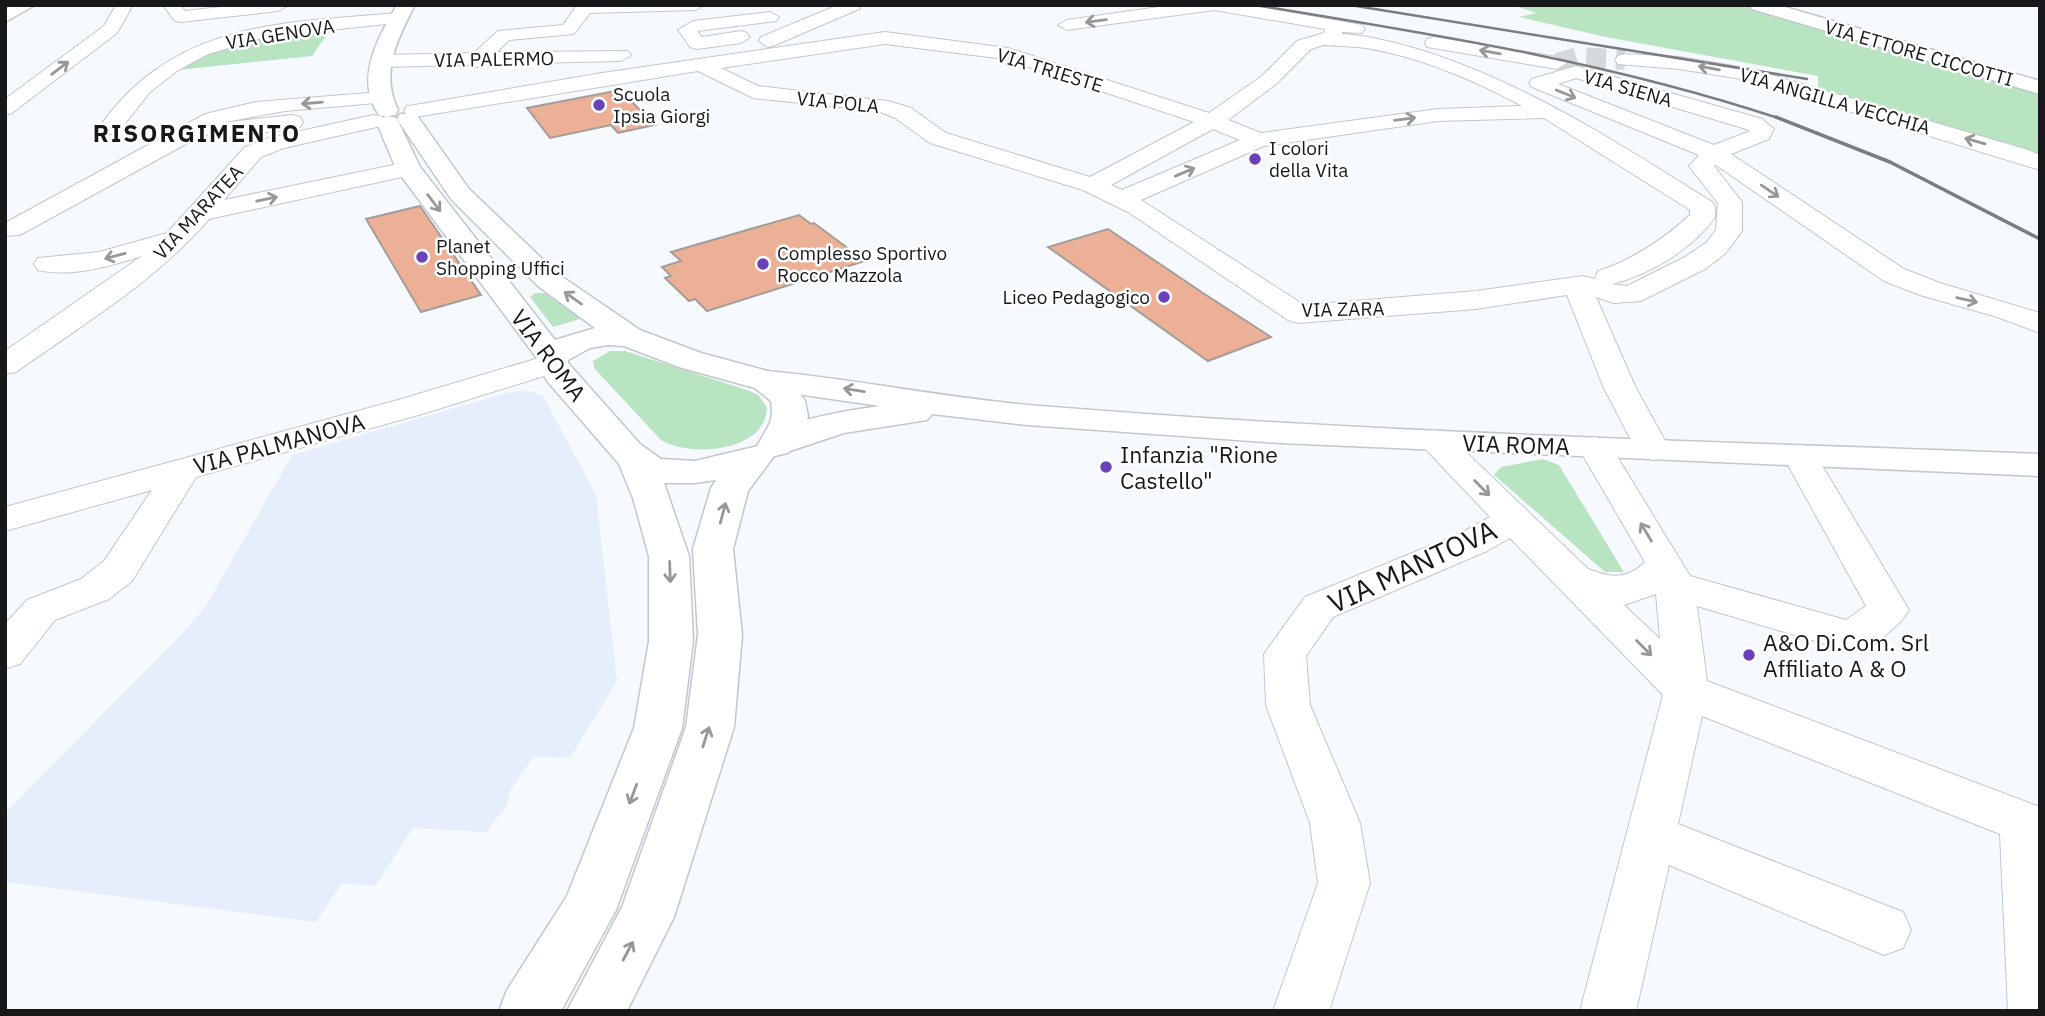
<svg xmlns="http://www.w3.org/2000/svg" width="2045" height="1016" viewBox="0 0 2045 1016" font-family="'IBM Plex Sans',sans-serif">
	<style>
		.built { fill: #e5eefa }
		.green { fill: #b8e4c1 }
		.building { fill: #ecb096; stroke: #a59d9a; stroke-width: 2 }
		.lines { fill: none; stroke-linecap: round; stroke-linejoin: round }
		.tertiary-tunnel { stroke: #d5d8dd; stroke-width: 20; stroke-dasharray: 20 10; stroke-linecap: butt }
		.minor-casing { stroke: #c2c7cd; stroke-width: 2 }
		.tertiary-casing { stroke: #c2c7cd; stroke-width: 3 }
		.secondary-casing { stroke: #c2c7cd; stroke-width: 3 }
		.primary-casing { stroke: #c2c7cd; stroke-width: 3 }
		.minor { fill: #fff; fill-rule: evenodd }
		.tertiary { fill: #fff; fill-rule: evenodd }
		.secondary { fill: #fff; fill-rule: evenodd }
		.primary { fill: #fff; fill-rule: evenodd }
		.rail-far1 { stroke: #7b7e81; stroke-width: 2.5 }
		.rail { stroke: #7b7e81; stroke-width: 3.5 }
		.oneway { stroke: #979798 }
		.poi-dot { fill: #6941b9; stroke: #fff; stroke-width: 2.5 }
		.labels { text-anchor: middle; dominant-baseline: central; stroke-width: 5; stroke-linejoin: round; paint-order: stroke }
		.far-street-label { font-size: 19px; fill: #17181a; stroke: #fff }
		.far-poi-label { font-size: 19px; fill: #17181a; stroke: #fff; text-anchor: start }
		.street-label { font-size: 23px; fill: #17181a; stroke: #fff }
		.poi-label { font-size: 23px; fill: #17181a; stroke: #fff; text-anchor: start }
		.far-district-label { font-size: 24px; font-weight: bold; letter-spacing: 2px; fill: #17181a; stroke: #fff }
		.near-street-label { font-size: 28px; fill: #17181a; stroke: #fff }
	</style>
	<rect width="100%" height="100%" fill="#f6faff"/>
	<path class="built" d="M527,390L543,396L596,495L617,681L570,758L533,757L510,791L507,805L486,832L413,828L375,886L342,883L316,922L5,882V813L181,635L206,606L292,455L506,393Z"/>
	<path class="green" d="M1512,5H1744L2040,91V158L1818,89V76L1606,37L1519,17L1536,13Z
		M331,29L312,56L178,70L241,38Z
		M535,293H545L583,318L553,327L530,297Z
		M610,351H625L750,391L758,395L767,407C767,452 690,458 661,440L594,368L593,361Z
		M1543,459L1559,465L1624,572H1605L1494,475L1501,467Z"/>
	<path class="building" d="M620,90L655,125L618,133L611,125L550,138L527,108Z
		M420,206L481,295L421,312L366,219Z
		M799,215L811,224L814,223L865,261L707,311L695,299L689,301L665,278L671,276L662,267L681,261L671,252Z
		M1108,229L1206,295L1271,337L1208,361L1048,247Z"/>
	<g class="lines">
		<path class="tertiary-tunnel" d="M1557,63L1578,57L1625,60"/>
		<g class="minor-casing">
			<path id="minor" d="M116,5H133L117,33L12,113L5,115V99L104,26Z
				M163,5H180L185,11L239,5L287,6L278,11L181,22L175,21Z
				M577,5H704L696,10L590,13L574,34L509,40L497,52L628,51L631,55L621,61L485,64L477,67L470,65L381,67L371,61L381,55L474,53L498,31L563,25Z
				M838,5H861L859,9L775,45L768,47L759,41L761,37Z
				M1173,5H1248L1362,25L1365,29L1362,33L1342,32V34C1372,36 1402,44 1430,53C1532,87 1622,145 1712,202L1715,207V217C1693,249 1649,275 1612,284L1627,286L1685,257L1707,242L1716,230L1718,203L1689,166L1699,155L1532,87L1529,83L1532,79L1576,66L1762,119L1774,129L1769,139L1731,154L1904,269L1940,283L2040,313V333L1994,316L1920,295L1884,281L1716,165L1714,166L1742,202V231L1725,254L1705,269L1641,301L1614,303L1596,297L1635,386L1670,450L1665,457L1653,460L1641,457L1636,450L1603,386L1567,295L1476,309L1298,323L1288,320L1128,212L1083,190L930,143L895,118L878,111L753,98L698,71L415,117L407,116L404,111L407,106L415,105L602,73L885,32L1008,48L1209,113L1262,76L1297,41L1324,33L1325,29L1214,10L1067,30L1058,25L1067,20ZM885,44L1005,59L1194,122L1090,177L946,133L911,108L888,101L758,86L721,68ZM1323,45C1338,46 1352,46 1366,48C1420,57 1474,80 1522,106L1438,109L1261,133L1228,120L1276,84L1311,49ZM1576,78L1746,129L1750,131L1714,145L1558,84ZM1544,118L1690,210V215C1662,240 1633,260 1598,271L1595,279L1583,276L1476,291L1304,305L1141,200L1264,146L1438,121ZM1213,129L1240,140L1122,190L1111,185Z
				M770,12L779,17L776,21L697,31L702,37L741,31L747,33L750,37L741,43L697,49L690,47L678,30L693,21Z
				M399,13L408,18L405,22L264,37L206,55L177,71L150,92L117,134H101L98,129C173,21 280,23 399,13Z
				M1434,37L1557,57L1567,63L1557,69L1427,47L1425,43L1427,39Z
				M1625,54L1679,57L1751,69L2025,149L2040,155V170L1748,80L1679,69L1618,64L1615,60L1618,56Z
				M380,92L387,94L390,98L387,102L285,111L220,123L292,115L300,117L303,122L300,127L292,129L219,138L204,134L20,235L5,236V223L205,114L256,102Z
				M373,115L381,116L384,121L381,126L284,148L261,157L224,200L408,162L416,164L420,169L416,174L209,219C155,282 83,324 16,372L5,374V351L142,256C110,266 71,278 38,270L34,264L38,258L99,252L167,233L245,147L269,138Z
				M552,354L563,356L568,363L563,370L422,414L196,477L132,581L109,599L55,620L20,664L5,669V624L27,600L81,579L104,561L152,490L5,531V507L398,400Z
				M1434,430L1446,433L1588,569C1611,578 1626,580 1645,562L1578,447L1583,440L1595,437L1607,440L1690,576L1846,620L1866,606L1783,456L1788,449L1800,445L1812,449L1909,610C1898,629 1873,646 1852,652L1697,606L1707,681L2040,807V1011H2008L2000,834L1702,716L1678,824L1903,912L1911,930L1903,948L1884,955L1669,865L1636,1011H1580L1663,695L1510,538L1487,551L1333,617L1306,656L1310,705L1360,823L1370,883L1329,1011H1273L1318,883L1310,823L1266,705L1264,654L1305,597L1461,533L1490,517L1417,440L1422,433ZM1656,594L1660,639L1624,605Z"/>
		</g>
		<g class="tertiary-casing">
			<path id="tertiary" d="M767,371C854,379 940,397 1028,405C1364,433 1702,441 2040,454V476L1280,443L1027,425L932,414L927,420L844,433L775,456L762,453L757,445C774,421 851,410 880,406L755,388L750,381L755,374Z"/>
		</g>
		<g class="secondary-casing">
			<path id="secondary" d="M12,5H35L5,22V9Z
				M1749,5H1778L2040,81V94L1752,9Z"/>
		</g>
		<g class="primary-casing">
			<path id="primary" d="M397,5H415C397,39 380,73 398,110L395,115L388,116L396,118L399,123L420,167L555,340L595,328L538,286L451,199L397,119L400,114H416L469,189L558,274L640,330L701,353L779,374L793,383L805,401L808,416L805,429L788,453L774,456L748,491L733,549L742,635L734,727L674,917L627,1011H567L622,907L686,727L698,635L693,549L711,488L716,480L695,483H664L689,556L693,641L682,728L616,910L561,1011H499L507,990L567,896L634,728L649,641V556L633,498L619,464L548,382L536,363V357L396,169L377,123L380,118L387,117L379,115C354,79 378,38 397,5ZM608,345L624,346L679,367L755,388L771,401C775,426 765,427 758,446L695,461L661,459L640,444L568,363V360L590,348Z"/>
		</g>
		<use href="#minor" class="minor"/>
		<use href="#tertiary" class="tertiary"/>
		<use href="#secondary" class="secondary"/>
		<use href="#primary" class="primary"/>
		<path class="rail-far1" d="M1255,5C1433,34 1610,62 1781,119
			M1350,5L1807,79"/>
		<path class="rail" d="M1776,117L1890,162L2040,239"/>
	</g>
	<defs><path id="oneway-shaft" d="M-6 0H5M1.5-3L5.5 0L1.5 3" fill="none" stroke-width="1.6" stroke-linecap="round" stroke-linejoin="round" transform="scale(1.75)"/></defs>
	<g class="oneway">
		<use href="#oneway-shaft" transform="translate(1096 21) rotate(173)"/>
		<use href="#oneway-shaft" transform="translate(1490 52) rotate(-170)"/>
		<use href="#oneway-shaft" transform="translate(60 68) rotate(-37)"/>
		<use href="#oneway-shaft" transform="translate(1709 68) rotate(-170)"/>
		<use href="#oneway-shaft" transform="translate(1566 94) rotate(22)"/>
		<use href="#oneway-shaft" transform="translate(312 103) rotate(175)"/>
		<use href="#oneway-shaft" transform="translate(1405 119) rotate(-7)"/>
		<use href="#oneway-shaft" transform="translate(1975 141) rotate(-164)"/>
		<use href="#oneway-shaft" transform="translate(1185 172) rotate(-23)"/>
		<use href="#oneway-shaft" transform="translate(1770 191) rotate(34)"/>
		<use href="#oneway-shaft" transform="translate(267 199) rotate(-12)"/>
		<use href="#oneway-shaft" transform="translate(434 203) rotate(53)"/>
		<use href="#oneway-shaft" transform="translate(115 256) rotate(165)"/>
		<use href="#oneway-shaft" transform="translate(573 298) rotate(-145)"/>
		<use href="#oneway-shaft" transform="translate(1967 300) rotate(13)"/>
		<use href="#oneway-shaft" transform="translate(854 390) rotate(-171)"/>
		<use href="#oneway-shaft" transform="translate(1482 488) rotate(45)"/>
		<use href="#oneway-shaft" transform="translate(723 513) rotate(-75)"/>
		<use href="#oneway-shaft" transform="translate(1646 532) rotate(-121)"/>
		<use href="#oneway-shaft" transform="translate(670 572) rotate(88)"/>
		<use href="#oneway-shaft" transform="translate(1644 648) rotate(45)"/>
		<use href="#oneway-shaft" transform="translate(706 737) rotate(-72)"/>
		<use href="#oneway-shaft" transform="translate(633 794) rotate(111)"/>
		<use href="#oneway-shaft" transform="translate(628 951) rotate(-62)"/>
	</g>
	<g class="poi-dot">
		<circle cx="599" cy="105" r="7"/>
		<circle cx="1255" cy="159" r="7"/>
		<circle cx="422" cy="257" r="7"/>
		<circle cx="763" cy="264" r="7"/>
		<circle cx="1164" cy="297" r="7"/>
		<circle cx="1106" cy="467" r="7"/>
		<circle cx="1749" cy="655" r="7"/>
	</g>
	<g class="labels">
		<g class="far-street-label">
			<text transform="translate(280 34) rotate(-9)">VIA GENOVA</text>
			<text transform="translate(1919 53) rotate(16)">VIA ETTORE CICCOTTI</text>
			<text transform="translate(494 59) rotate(-1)">VIA PALERMO</text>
			<text transform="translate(1050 70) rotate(17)">VIA TRIESTE</text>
			<text transform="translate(1628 88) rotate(16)">VIA SIENA</text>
			<text transform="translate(1835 101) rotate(16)">VIA ANGILLA VECCHIA</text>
			<text transform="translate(838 102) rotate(6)">VIA POLA</text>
			<text transform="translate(198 212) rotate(-47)">VIA MARATEA</text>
			<text transform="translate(1343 309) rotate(-1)">VIA ZARA</text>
		</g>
		<g class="far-poi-label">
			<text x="613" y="94">Scuola<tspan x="613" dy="22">Ipsia Giorgi</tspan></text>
			<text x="1269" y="148">I colori<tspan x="1269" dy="22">della Vita</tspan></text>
			<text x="436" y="246">Planet<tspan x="436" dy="22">Shopping Uffici</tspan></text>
			<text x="777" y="253">Complesso Sportivo<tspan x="777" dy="22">Rocco Mazzola</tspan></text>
			<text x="1150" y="297" text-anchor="end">Liceo Pedagogico</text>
		</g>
		<g class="street-label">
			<text transform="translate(549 355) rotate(53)">VIA ROMA</text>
			<text transform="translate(279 443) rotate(-15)">VIA PALMANOVA</text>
			<text transform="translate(1516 444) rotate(2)">VIA ROMA</text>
		</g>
		<g class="poi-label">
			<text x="1120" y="454">Infanzia "Rione<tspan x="1120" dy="26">Castello"</tspan></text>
			<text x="1763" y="642">A&amp;O Di.Com. Srl<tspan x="1763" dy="26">Affiliato A &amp; O</tspan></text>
		</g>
		<g class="far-district-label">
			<text x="197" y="133">RISORGIMENTO</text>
		</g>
		<g class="near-street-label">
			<text transform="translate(1412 566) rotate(-25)">VIA MANTOVA</text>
		</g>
	</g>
	<rect width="2045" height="1016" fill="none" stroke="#17181a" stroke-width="14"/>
</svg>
